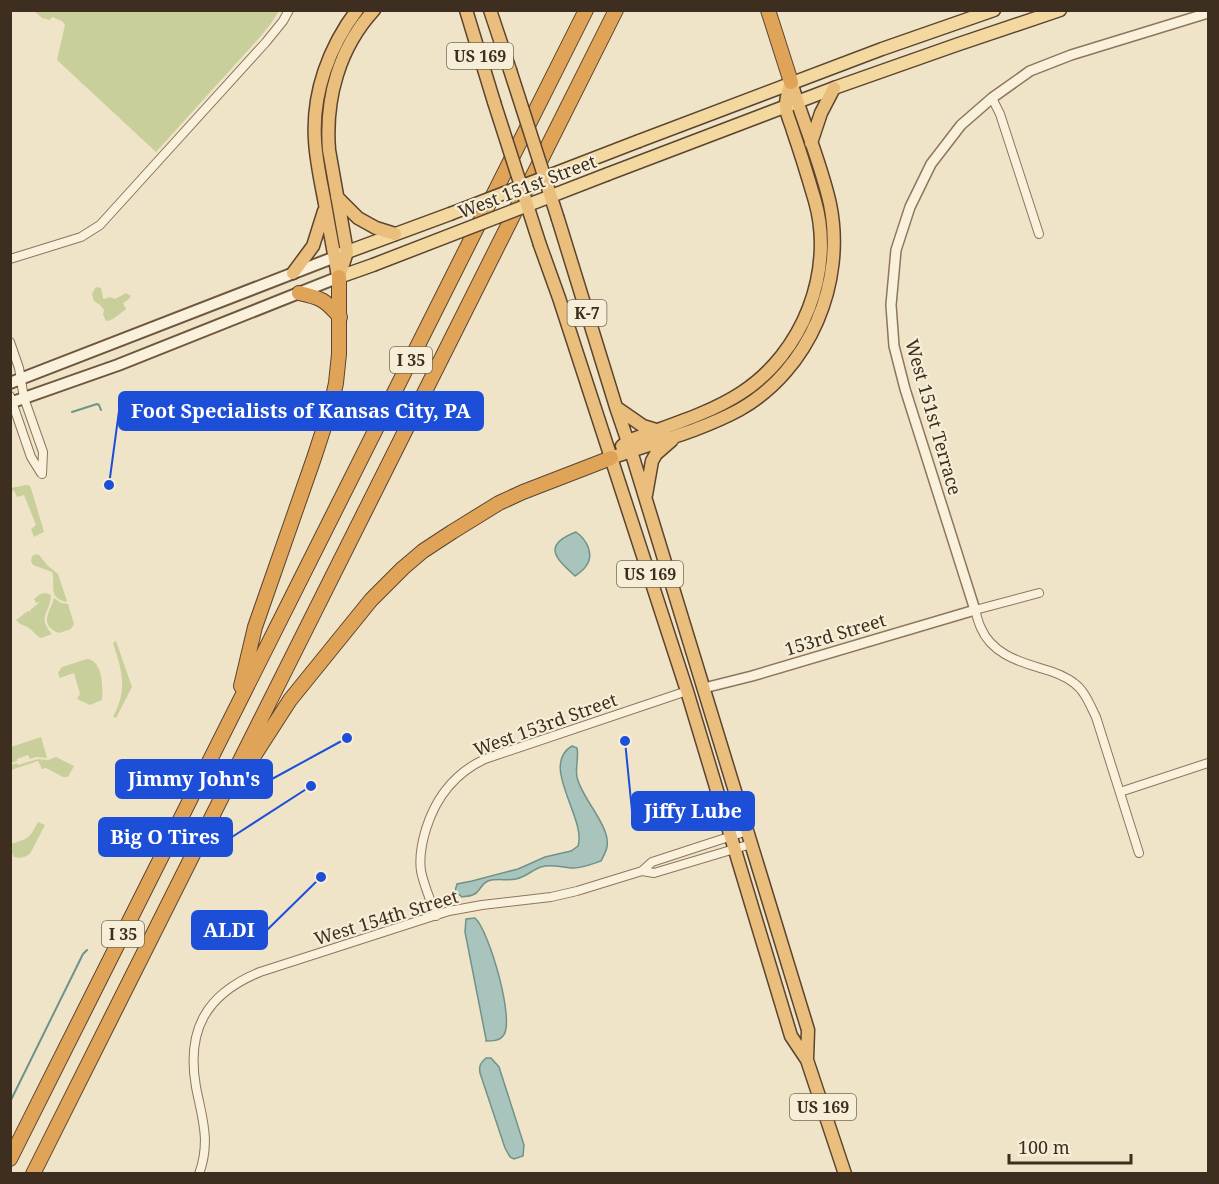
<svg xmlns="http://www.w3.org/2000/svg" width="1219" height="1184" viewBox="0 0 1219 1184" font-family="'Noto Serif',serif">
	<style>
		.green { fill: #c9cf9b }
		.water { fill: #a9c4bc; stroke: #6f938a; stroke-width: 1.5 }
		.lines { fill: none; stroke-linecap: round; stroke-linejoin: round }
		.stream { stroke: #6f938a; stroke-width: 2 }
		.minor-casing { stroke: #8d765c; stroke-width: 10 }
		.tertiary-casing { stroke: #8d765c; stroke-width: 12 }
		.secondary-casing { stroke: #6f573f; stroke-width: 14 }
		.primary-casing { stroke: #5b4430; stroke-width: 15 }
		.trunk-casing { stroke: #5b4430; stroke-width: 15 }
		.motorway-casing { stroke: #5b4430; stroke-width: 16 }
		.minor { stroke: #faf1dc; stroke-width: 8 }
		.tertiary { stroke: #faf1dc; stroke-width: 9 }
		.secondary { stroke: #faf1dc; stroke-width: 10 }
		.primary { stroke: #f3d9a0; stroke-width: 12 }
		.trunk { stroke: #eabe7c; stroke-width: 12 }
		.motorway { stroke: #e0a458; stroke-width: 14 }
		.primary-bridge-casing { stroke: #5b4430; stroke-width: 15; stroke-linecap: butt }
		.trunk-bridge-casing { stroke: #5b4430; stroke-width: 15; stroke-linecap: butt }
		.primary-bridge { stroke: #f3d9a0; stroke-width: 12 }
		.trunk-bridge { stroke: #eabe7c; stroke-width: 12 }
		.labels { text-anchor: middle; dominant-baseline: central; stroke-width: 4.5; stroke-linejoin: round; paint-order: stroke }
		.shield { fill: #f7eed8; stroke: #756857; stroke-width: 1.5 }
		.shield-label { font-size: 16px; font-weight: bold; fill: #3d2e20 }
		.street-label { font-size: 18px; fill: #3d2e20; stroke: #f7eed8 }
		.leader { fill: none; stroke: #1d4ed8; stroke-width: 2 }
		.callout-dot { fill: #1d4ed8; stroke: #f7eed8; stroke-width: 2 }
		.callout { fill: #1d4ed8; stroke: #1d4ed8; stroke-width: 2 }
		.callout-label { font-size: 20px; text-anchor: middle; font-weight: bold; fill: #fff }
	</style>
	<rect width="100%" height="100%" fill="#f0e4c8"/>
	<path class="green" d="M34,11H279L272,22L261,36L156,152L57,60L65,25L62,21L52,17L50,20L42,18Z
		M96,287L101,288L103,298L104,299L110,297L115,299L126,293L131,296L128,300L123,303L126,309L125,310C119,314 113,321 106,321L103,315L104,310L100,305L94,301L92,294L95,288Z
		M26,485H29L31,488L44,532L34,537L31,529L36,525L24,495L17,497L14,490L11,493V488Z
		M37,554L40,556L47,565L58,574L67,601L66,602C47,597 56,585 52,572L33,565L31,561L32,556Z
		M46,593L51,595C51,612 36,616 52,634L41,638C35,635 32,629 27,627C21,624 20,625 16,620L28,611L31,612L30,610L40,602L36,603L34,599L40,594Z
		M54,598L61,603L68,604L74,624L71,629L59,633C38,625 50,612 54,598Z
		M116,641L132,687L116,718L113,717C128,689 122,671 113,643Z
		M87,659C103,660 103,688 102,700L90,705L77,699L80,694L74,673L60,678V679L58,673L62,667Z
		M41,737L47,758L36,757L30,759L28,755L17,759V761L11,763V747Z
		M56,757L74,766L68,777H63L46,768L42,769L38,761L11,770V765L17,763L18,765L38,759L48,760Z
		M38,822L45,825L31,852C28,857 19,859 14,857L11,851V844C29,838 29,839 38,822Z"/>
	<path class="water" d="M576,532C586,539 595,554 586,566C584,570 579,573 575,576C555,558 542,545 576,532Z
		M572,746L577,748C579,758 575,767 577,777C581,798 611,826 607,847C606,852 603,857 601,861C592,864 583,868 574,868C563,868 551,863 541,867C532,870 526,877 516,879C507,881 497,878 488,881C483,883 482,886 479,890C475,896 468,896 462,897L455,891L457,884L472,881L518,869L545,857L571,851L578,846C587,819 539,765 572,746Z
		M475,918C489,930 516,1023 503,1036C499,1041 492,1041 486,1041V1039L465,932L466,919Z
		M486,1058H491L499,1067L524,1145L523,1156L514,1159L510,1157L505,1148L480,1073C479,1066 480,1063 486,1058Z"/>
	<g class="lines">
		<path class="stream" d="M72,412L97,404L99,405L101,410
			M10,1102L83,954L87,950"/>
		<g class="minor-casing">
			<path id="minor" d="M992,98L1000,114L1039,234
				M10,259L81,237L100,225L266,42L283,21L289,10
				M10,342L19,368L24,398L43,452L42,474
				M10,396L31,457L41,473
				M1039,593L975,610C977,616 978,622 981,628C991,652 1016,661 1040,668C1051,671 1064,675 1074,683C1085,691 1090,705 1096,717L1139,853
				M1120,792L1208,763
				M642,871L654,873L751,844
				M436,916C431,901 424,886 421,871C419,857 422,842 426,829C436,797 455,773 485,759L687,691
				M199,1174C211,1141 202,1118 196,1087C186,1030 206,994 260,972L449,911L482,905L551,897L577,891L642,871L652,862L747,831"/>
		</g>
		<g class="tertiary-casing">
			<path id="tertiary" d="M704,688L752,676L975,610L905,389L894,346L891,305L896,250L910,207L931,164L961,125L992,98L1030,71L1071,55L1208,13"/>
		</g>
		<g class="secondary-casing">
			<path id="secondary" d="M10,383L335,257
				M10,403L118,365L339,277"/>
		</g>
		<g class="primary-casing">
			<path id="primary" d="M639,141L882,49L994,10
				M608,174L834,88L956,45L1060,10
				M339,255L450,214
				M339,277L373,265"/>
		</g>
		<g class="trunk-casing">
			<path id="trunk" d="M466,10L494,102
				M490,10L510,70
				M811,143L821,113L834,88
				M337,197L358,218L376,228L395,234
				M558,219L616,407L631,451L808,1030L807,1059
				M540,245L559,298L687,691L791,1036L807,1060L845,1174
				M293,273L313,246L324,211
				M338,277C334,252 329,228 325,204C321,182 316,161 315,140C312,93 329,47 357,10
				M339,277L347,252L329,150C325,99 339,48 374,10
				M617,408L643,426L656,430
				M622,446L628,441C666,426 707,415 741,393C803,353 835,271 815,201C808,177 801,154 793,131C791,123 785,112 786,105C786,97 789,89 791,82
				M611,458C654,442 698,432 739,410C810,370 846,282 830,204C821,163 803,122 791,82
				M646,495L652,461L656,454L672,440"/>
		</g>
		<g class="motorway-casing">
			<path id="motorway" d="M768,10L791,82
				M299,293C322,298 325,300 340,317
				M241,686L255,627L314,458L331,406L336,383L339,354V277
				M241,776L290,700L371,600L403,568L423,551L452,532L499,503L523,492L611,458
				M10,1159L586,10
				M33,1174L616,10"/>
		</g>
		<use href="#minor" class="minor"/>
		<use href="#tertiary" class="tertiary"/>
		<use href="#secondary" class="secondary"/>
		<use href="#primary" class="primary"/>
		<use href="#trunk" class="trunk"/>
		<use href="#motorway" class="motorway"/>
		<g class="primary-bridge-casing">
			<path id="primary-bridge" d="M450,214L639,141
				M373,265L608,174"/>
		</g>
		<g class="trunk-bridge-casing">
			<path id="trunk-bridge" d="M510,70L558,219
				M494,102L540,245"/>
		</g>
		<use href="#primary-bridge" class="primary-bridge"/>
		<use href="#trunk-bridge" class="trunk-bridge"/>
	</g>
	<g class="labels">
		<g class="shield">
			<rect x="447" y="43" width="66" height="26" rx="4.5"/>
			<rect x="567.5" y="300" width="39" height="26" rx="4.5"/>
			<rect x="390" y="347" width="42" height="26" rx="4.5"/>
			<rect x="617" y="561" width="66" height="26" rx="4.5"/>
			<rect x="102" y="921" width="42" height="26" rx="4.5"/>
			<rect x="790" y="1094" width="66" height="26" rx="4.5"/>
		</g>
		<g class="shield-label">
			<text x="480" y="56">US 169</text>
			<text x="587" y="313">K-7</text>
			<text x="411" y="360">I 35</text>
			<text x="650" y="574">US 169</text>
			<text x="123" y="934">I 35</text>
			<text x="823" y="1107">US 169</text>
		</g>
		<g class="street-label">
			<text transform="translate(527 186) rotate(-21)">West 151st Street</text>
			<text transform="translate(934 417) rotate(74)">West 151st Terrace</text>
			<text transform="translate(835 634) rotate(-17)">153rd Street</text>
			<text transform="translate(545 724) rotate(-20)">West 153rd Street</text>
			<text transform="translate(386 917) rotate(-17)">West 154th Street</text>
		</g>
	</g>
	<path class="leader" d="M109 485L119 411M347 738L272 779M625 741L632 811M311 786L232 837M321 877L267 930"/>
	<g class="callout-dot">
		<circle cx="109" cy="485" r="6"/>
		<circle cx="347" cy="738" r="6"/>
		<circle cx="625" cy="741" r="6"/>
		<circle cx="311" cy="786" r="6"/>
		<circle cx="321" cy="877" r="6"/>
	</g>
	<g class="callout">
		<rect x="119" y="392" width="364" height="38" rx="6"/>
		<rect x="116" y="760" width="156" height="38" rx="6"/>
		<rect x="632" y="792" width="122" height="38" rx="6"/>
		<rect x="99" y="818" width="133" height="38" rx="6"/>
		<rect x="192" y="911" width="75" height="38" rx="6"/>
	</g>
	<g class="callout-label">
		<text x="301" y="418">Foot Specialists of Kansas City, PA</text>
		<text x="194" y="786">Jimmy John's</text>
		<text x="693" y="818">Jiffy Lube</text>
		<text x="165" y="844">Big O Tires</text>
		<text x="229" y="937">ALDI</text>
	</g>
	<rect width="1219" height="1184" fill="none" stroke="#3d2e20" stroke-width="24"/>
	<path d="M1009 1154v9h122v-9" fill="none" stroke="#3d2e20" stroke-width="3"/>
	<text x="1018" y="1154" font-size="18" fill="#3d2e20" stroke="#f7eed8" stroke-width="4.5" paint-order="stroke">100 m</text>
</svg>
